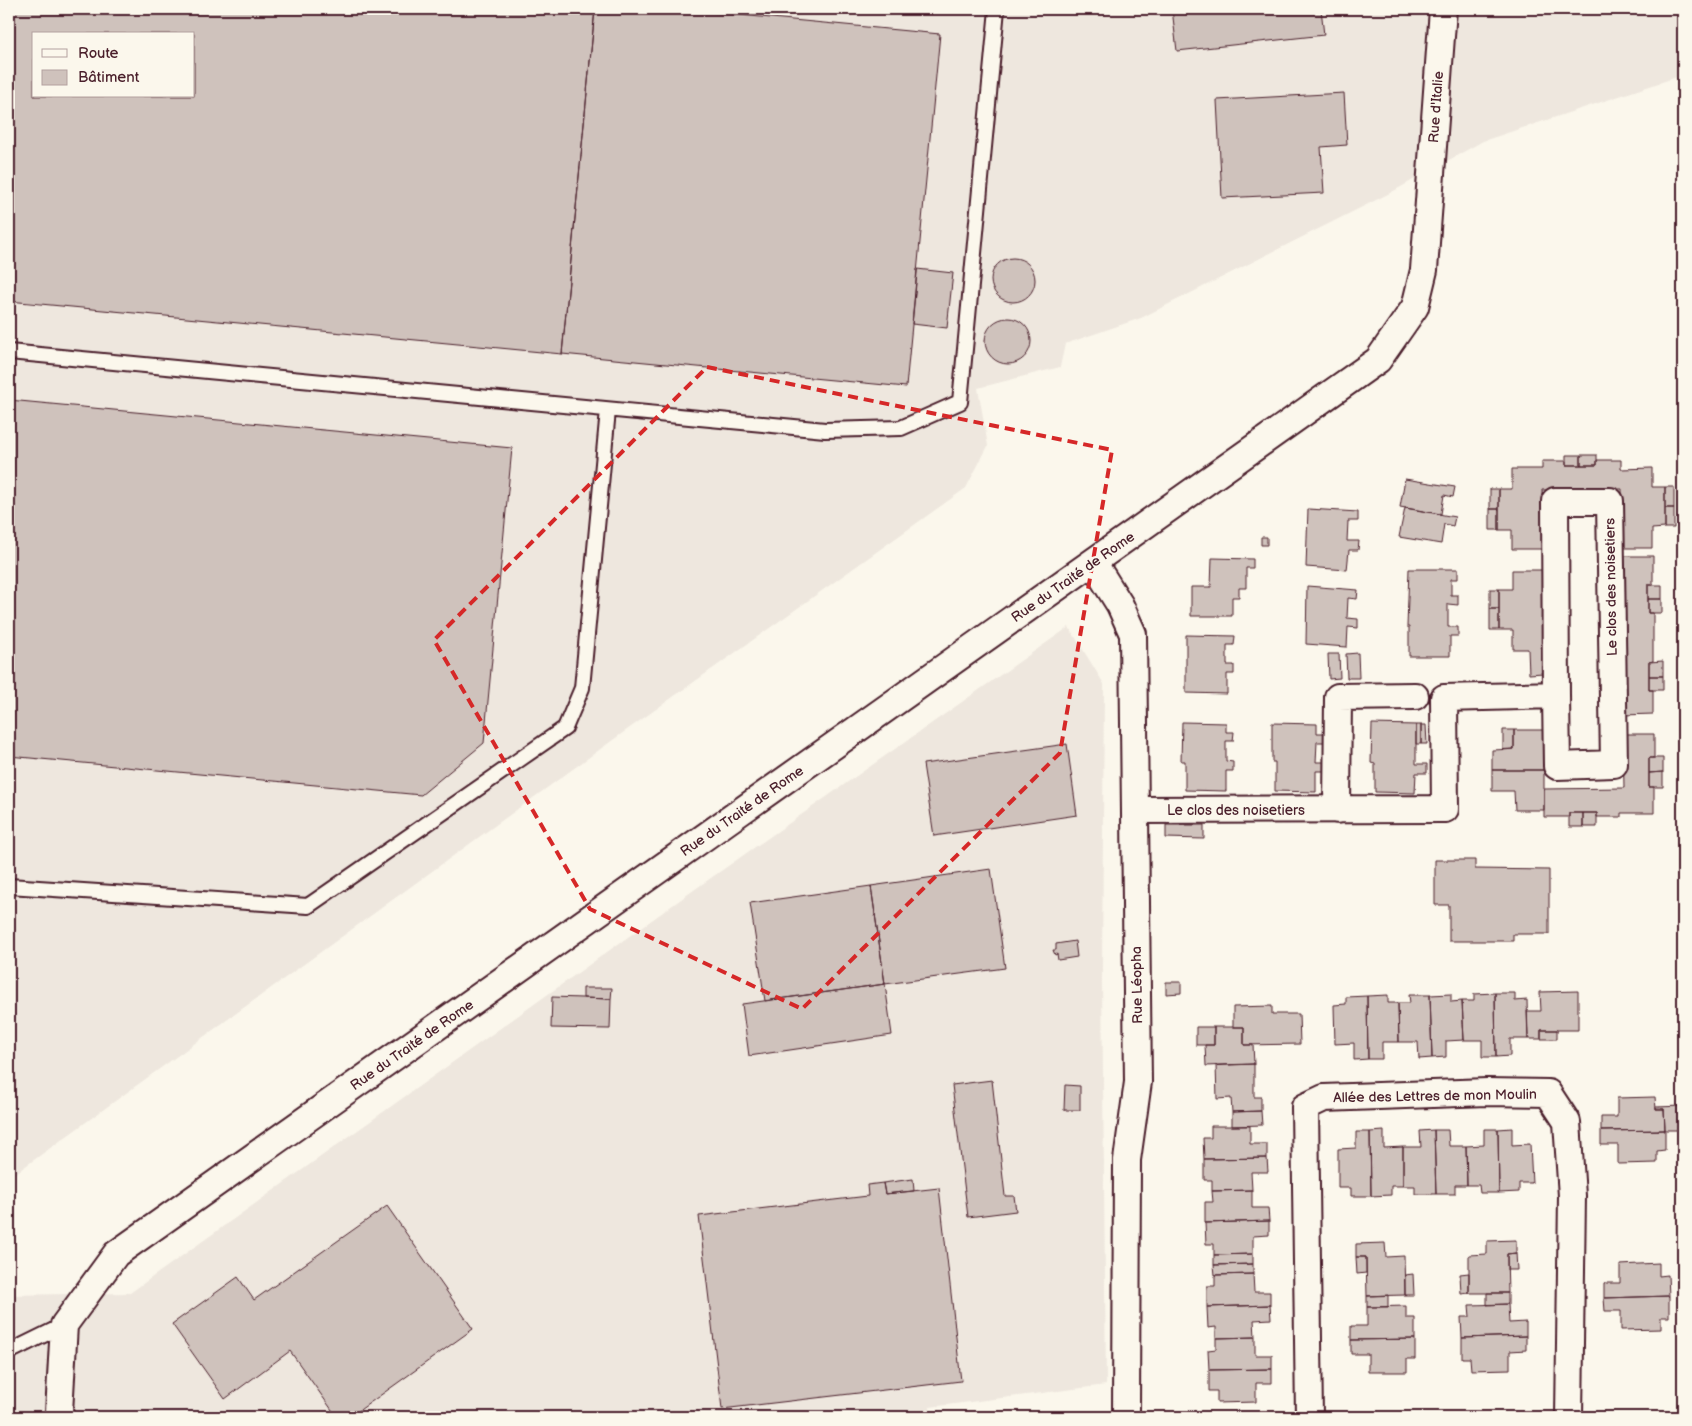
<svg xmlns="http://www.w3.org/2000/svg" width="1692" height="1426" viewBox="0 0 1692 1426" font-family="'Balsamiq Sans',sans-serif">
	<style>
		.built { fill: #eee7de; fill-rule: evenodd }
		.building { fill: #cfc2bc; stroke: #4a1f2b; fill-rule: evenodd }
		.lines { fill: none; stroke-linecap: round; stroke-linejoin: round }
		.lane-casing { stroke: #4a1f2b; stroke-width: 18 }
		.street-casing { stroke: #4a1f2b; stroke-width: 30 }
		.lane { stroke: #fbf7ec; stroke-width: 14 }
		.street { stroke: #fbf7ec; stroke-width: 26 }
		.marked { fill: none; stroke: #d62828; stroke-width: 4; stroke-dasharray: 10 6; stroke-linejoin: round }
		.labels { text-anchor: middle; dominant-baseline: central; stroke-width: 4.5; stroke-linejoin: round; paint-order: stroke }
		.street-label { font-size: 14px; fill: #4a1f2b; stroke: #fbf7ec }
	</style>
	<rect width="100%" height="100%" fill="#fbf7ec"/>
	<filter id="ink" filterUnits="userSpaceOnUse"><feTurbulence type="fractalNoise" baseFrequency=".02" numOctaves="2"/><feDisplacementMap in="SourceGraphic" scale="10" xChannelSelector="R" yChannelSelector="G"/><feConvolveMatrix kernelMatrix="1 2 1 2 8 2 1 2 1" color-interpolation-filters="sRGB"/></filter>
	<g filter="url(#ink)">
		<path class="built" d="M9,9H1683V75L1483,141L1390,193L1141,318L1065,344L1060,367L978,388L988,446L966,488L617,737L9,1178ZM34,34H194V96H34Z
			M1069,627L1104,684L1102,976L1106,1385L930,1407L931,1417H9V1295L130,1293L691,892Z"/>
		<path class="building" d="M9,9H595L562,354L9,301ZM34,34H194V96H34Z
			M595,9H676L940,34L906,387L562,354Z
			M1172,9H1321L1324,35L1177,51Z
			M1651,9H1683V11Z
			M1344,93L1347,145L1321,147L1324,193L1222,198L1217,100Z
			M991 280a22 22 0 1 1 44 0a22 22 0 1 1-44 0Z
			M917,269L953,273L947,328L912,324Z
			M985 341a23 23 0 1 1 46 0a23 23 0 1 1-46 0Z
			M9,400L512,448L484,743L421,795L9,756Z
			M1566,455H1581V465H1566Z
			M1581,455H1597V465H1581Z
			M1597,460H1621V469L1652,468V487H1665V528L1652,529V548H1622V489L1542,490L1543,549H1512V530H1499V489H1512V469H1542V461H1566V465H1597Z
			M1405,479L1455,487L1453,497L1444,495L1441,514L1400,507Z
			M1665,487H1674V508H1665Z
			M1490,489H1499V509H1490Z
			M1405,508L1455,517L1453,526L1444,524L1441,544L1399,537Z
			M1665,508H1674V528H1665Z
			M1308,509L1358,512V521H1348L1347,541H1359L1358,550H1349L1347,570L1306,567Z
			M1490,509H1499V530H1490Z
			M1261,537H1267V545H1261Z
			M1622,556H1653V585H1648V613H1653V661L1649,662V690H1653V714L1623,715Z
			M1212,558L1253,559V568H1246V588H1239V597H1232V616H1191V587H1211Z
			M1409,569H1458V579H1451V595H1458V605L1448,604V627H1458V636H1450V656H1409V627H1407Z
			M1512,570H1543V673L1529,674L1528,649H1513V630H1499V589H1512Z
			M1648,585H1662V599H1648Z
			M1307,586L1358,590L1357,599L1348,598L1347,618L1358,619V628L1348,627L1347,647L1306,644Z
			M1490,589H1499V609H1490Z
			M1648,599H1662V613H1648Z
			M1490,609H1499V630H1490Z
			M1186,635L1235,636L1234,645H1227V665H1234V674H1227V694L1186,693Z
			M1358,653L1359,678H1347L1346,654Z
			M1328,654H1339L1340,678L1329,679Z
			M1663,661V676H1649V662Z
			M1649,676H1663V690H1649Z
			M1182,722L1226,723V732H1234L1233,741H1226V761L1233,762V771H1226V791L1185,790V761H1181Z
			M1272,723L1317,724V733H1324V742H1317L1316,762H1324V771H1316V792L1275,791V762H1272Z
			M1372,724L1416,725V764H1427V773H1416L1415,793L1375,792V764L1371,763Z
			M1416,725H1421V744H1416Z
			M1421,725H1426L1427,744H1421Z
			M1503,730H1514V749L1503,750Z
			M1514,730H1544V770H1492V750L1514,749Z
			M1623,734H1654V758H1649V787H1654V813H1621V817H1597V813H1569V817H1544V789L1624,788Z
			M1067,744L1077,815L934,836L923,764Z
			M1649,758H1663V772L1649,773Z
			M1492,770H1544V810H1515L1514,791H1492Z
			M1663,772V787H1649V773Z
			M1569,813H1583V827H1569Z
			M1583,813H1597V827H1583Z
			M1166,825H1204V839L1166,838Z
			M1435,860H1475V869L1549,870V934H1513V941H1449V905H1435Z
			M991,869L1005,968L885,984L871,886Z
			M871,886L885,984L765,1001L750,903Z
			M1075,941L1077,957L1058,960L1057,954L1055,955L1053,950H1056V944Z
			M1166,982H1181V993L1166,994Z
			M885,984L892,1035L749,1056L742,1004Z
			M583,988H612L611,999L583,998Z
			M1578,991V1030H1541V1039H1528L1527,1011H1541L1540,992Z
			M1495,993L1496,1057H1482V1040H1464L1462,1001H1474V994Z
			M1495,993H1515V1001L1527,1000L1528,1039H1510V1056L1496,1057Z
			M1451,994V1002L1462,1001L1464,1040L1446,1041V1057L1432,1058L1430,995Z
			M1388,995V1003H1398L1399,1042H1382V1059H1368L1367,996Z
			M1409,995H1430L1432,1058L1419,1059L1418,1042H1399L1398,1003H1410Z
			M1367,996L1368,1059L1354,1060V1043L1335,1044L1334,1005L1346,1004V997Z
			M552,997L611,999L610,1029L551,1028Z
			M1272,1006V1014H1299L1300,1044L1244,1045V1027H1233V1007Z
			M1196,1027H1214V1045H1196Z
			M1214,1027H1244V1045H1253L1254,1064L1206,1066L1205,1045H1214Z
			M1541,1030H1557V1039H1541Z
			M1254,1064V1097H1261V1111L1232,1112L1231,1098L1217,1099L1216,1065Z
			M992,1080L1005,1196H1014L1016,1211L968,1217L952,1085Z
			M1065,1085L1080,1086V1110H1064Z
			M1655,1097L1656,1109H1664L1665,1130L1601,1131V1117H1617V1098Z
			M1683,1106V1130H1665L1664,1109H1656V1107Z
			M1261,1111L1262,1125L1232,1126V1112Z
			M1211,1126H1250V1144H1267V1158L1204,1159L1203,1138H1211Z
			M1512,1128V1145L1530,1144L1532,1183H1519V1192L1499,1193L1498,1129Z
			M1484,1129H1498L1499,1193H1480L1479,1185H1467L1466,1146L1484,1145Z
			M1434,1130H1448L1449,1146H1466L1467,1185H1455V1194H1436Z
			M1434,1130L1436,1194H1415V1186H1403V1147H1421L1420,1131Z
			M1665,1130V1150L1657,1151V1163L1618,1164V1145H1601V1131Z
			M1384,1131V1148L1403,1147V1186H1391V1195L1371,1196L1370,1132Z
			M1356,1132H1370L1371,1196H1351V1188H1338V1149L1356,1148Z
			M1267,1158L1268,1172H1251L1252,1190L1212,1191V1180H1204V1159Z
			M913,1179L914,1191L885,1194L883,1183Z
			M883,1183L885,1194L939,1188L961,1381L722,1409L699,1216L868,1196L867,1185Z
			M1252,1190V1208H1268L1269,1221L1205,1223V1202H1213L1212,1191Z
			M387,1206L473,1329L350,1417H337L290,1351L225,1399L172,1324L238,1277L254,1300Z
			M1269,1221V1235L1253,1236V1254L1214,1255V1244H1206L1205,1223Z
			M1516,1240V1253L1507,1254L1508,1293H1469V1255L1487,1254V1241Z
			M1385,1243L1386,1257L1404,1256L1405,1295L1367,1296L1366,1257H1356V1244Z
			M1516,1253L1517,1270H1507V1254Z
			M1253,1254V1264L1214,1265V1255Z
			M1356,1257H1366V1273L1357,1274Z
			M1659,1263V1276L1668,1275L1669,1296L1604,1298V1283H1620V1265Z
			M1253,1264V1274L1215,1275L1214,1265Z
			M1469,1273V1293L1461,1294L1460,1274Z
			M1253,1274L1254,1292H1270V1305L1207,1307V1286H1215V1275Z
			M1413,1274L1414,1295H1405V1275Z
			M1487,1293H1508V1304L1487,1305Z
			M1388,1295V1307H1367V1296Z
			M1669,1296V1317H1661V1329L1621,1330V1311H1605L1604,1298Z
			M1508,1304L1509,1323L1526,1322V1336L1462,1338L1461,1317H1470L1469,1305Z
			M1270,1305L1271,1319L1254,1320L1255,1337L1216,1338V1327L1208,1328L1207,1307Z
			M1406,1306V1318H1415V1339L1351,1340V1326H1367V1307Z
			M1526,1336V1350L1510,1351V1369L1471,1370L1470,1358H1462V1338Z
			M1255,1337V1355H1272V1369L1209,1370L1208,1350L1216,1349V1338Z
			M1415,1339V1359H1407V1372H1368V1354H1351V1340Z
			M1272,1369V1383H1256V1402L1217,1403V1391H1209V1370Z"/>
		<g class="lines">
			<g class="lane-casing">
				<path id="lane" d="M9,352L825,430L901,428L960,402L997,9
					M9,886L308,906L565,728L582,688L608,410
					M9,1352L64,1325"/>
			</g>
			<g class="street-casing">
				<path id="street" d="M1093,562L1120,605L1133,634L1138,1082L1127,1160L1126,1417
					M1135,810L1445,809L1444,698L1556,695L1557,766L1614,764L1610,501H1555L1556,695
					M1337,810L1338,697L1415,696
					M61,1417L59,1412L64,1325L116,1254L1378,360L1415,307L1424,270L1443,9
					M1309,1417L1305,1107L1324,1098L1487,1092L1548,1093L1567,1122L1572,1196L1569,1417"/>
			</g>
			<use href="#lane" class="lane"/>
			<use href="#street" class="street"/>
		</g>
	</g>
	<path class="marked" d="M707,367L1112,450L1060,753L802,1009L590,909L434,640Z"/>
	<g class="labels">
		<g class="street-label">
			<text transform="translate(1436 107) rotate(-86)">Rue d'Italie</text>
			<text transform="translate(1073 577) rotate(-35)">Rue du Traité de Rome</text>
			<text transform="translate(1611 587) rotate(-91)">Le clos des noisetiers</text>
			<text x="1236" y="810">Le clos des noisetiers</text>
			<text transform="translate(742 811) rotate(-35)">Rue du Traité de Rome</text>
			<text transform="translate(1137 985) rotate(-91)">Rue Léopha</text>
			<text transform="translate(412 1045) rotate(-35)">Rue du Traité de Rome</text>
			<text transform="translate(1435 1096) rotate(-1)">Allée des Lettres de mon Moulin</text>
		</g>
	</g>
	<rect width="1692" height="1426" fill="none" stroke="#fbf7ec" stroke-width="30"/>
	<rect x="15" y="15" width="1662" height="1396" fill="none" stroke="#4a1f2b" stroke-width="2" filter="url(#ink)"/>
	<rect x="32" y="32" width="162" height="65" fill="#fbf7ec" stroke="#b4a19f"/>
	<rect x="42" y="49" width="25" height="8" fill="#fbf7ec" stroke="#b4a19f"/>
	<text x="78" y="58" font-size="15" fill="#4a1f2b">Route</text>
	<rect x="42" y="70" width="25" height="15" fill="#cfc2bc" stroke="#b4a19f"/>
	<text x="78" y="82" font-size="15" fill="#4a1f2b">Bâtiment</text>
</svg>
